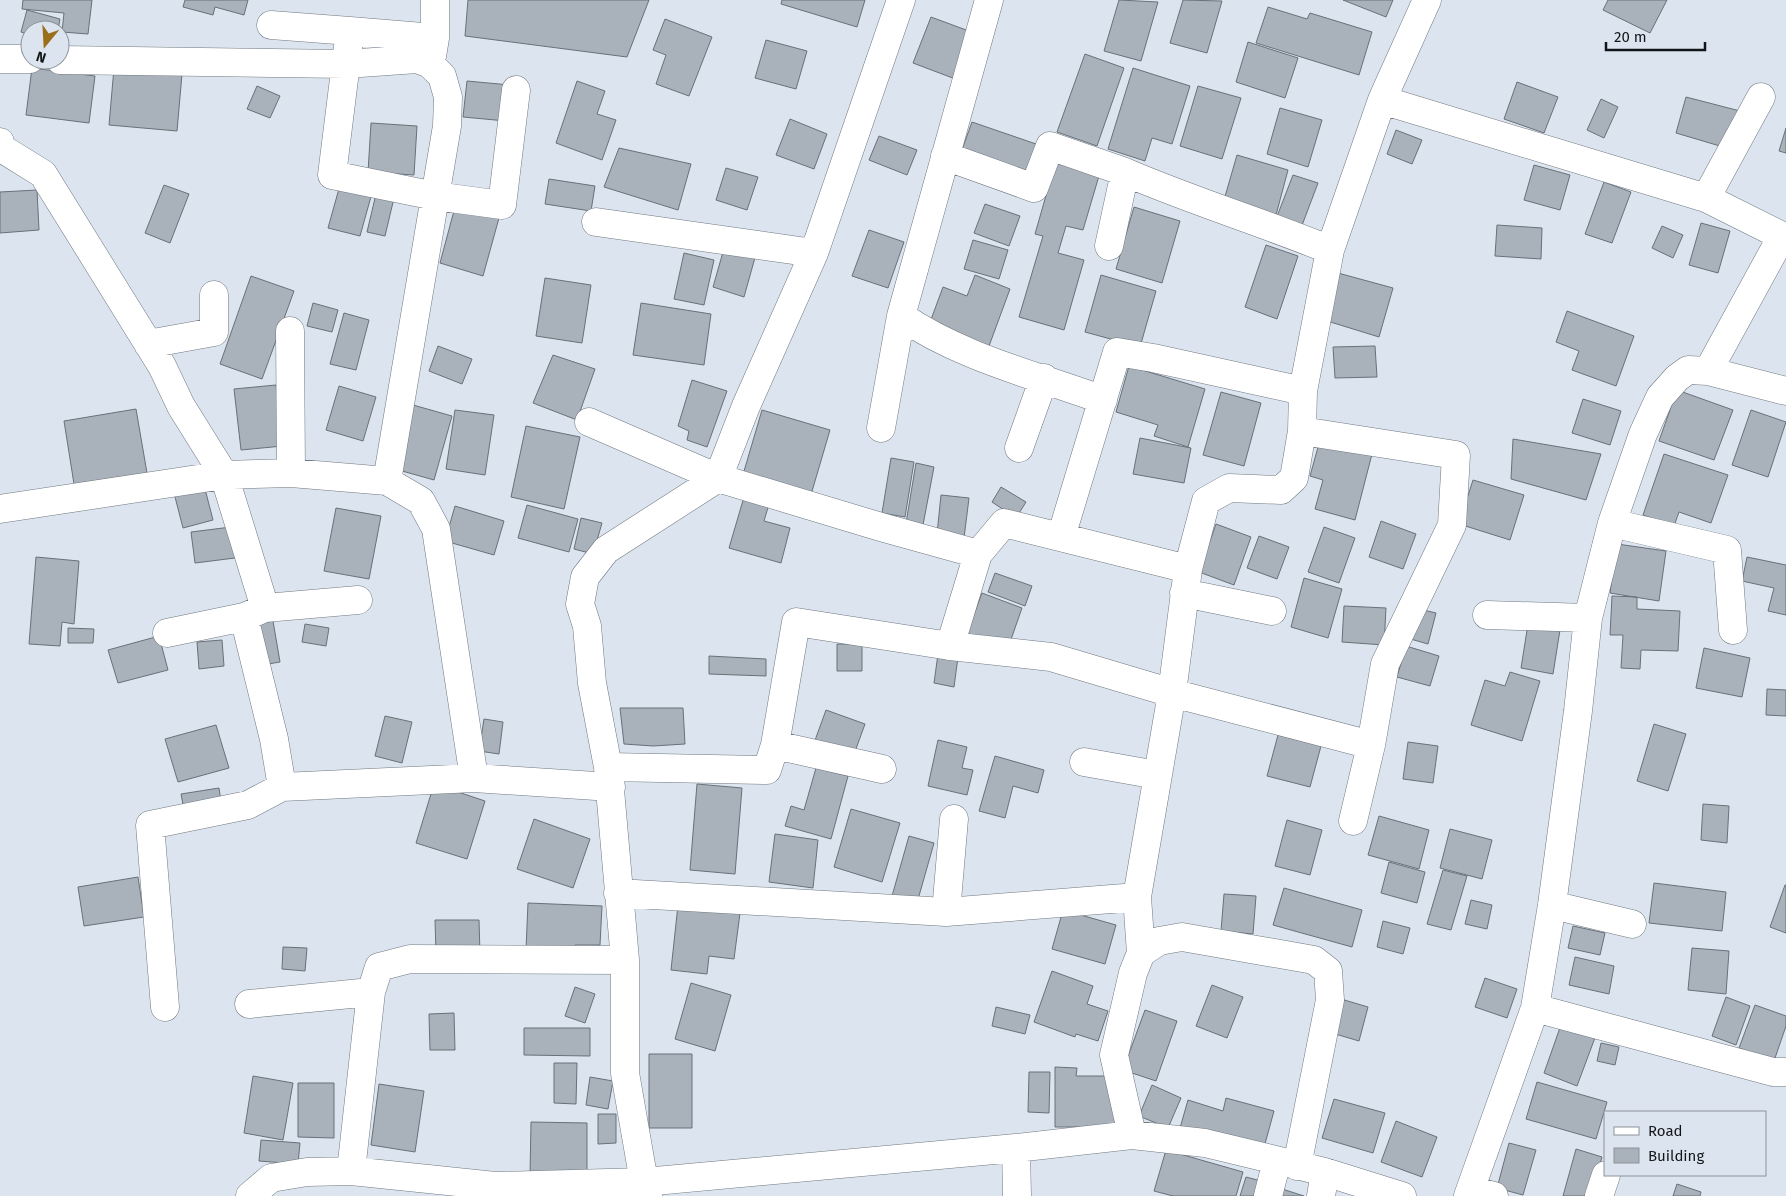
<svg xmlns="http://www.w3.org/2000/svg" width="1786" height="1196" viewBox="0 0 1786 1196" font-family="'Fira Sans',sans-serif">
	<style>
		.building { fill: #a9b1ba; stroke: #687078 }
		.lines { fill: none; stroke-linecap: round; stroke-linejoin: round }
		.minor-casing { stroke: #707880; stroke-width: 29 }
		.minor { stroke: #fff; stroke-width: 28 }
	</style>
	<rect width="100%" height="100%" fill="#dce5ef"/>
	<path class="building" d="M23,0H92L88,34L62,32L64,13L22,9Z
		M185,0H248L244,15L215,7L213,15L183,7Z
		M468,0H649L627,57L465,36Z
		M782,0H865L857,27L781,4Z
		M1119,0L1158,2L1141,61L1104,51Z
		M1183,0L1222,1L1207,53L1170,43Z
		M1343,0H1393L1386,17Z
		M1608,0H1667L1650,33L1603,10Z
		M1268,7L1307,19L1310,13L1372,32L1359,75L1256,43Z
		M27,10L60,19L58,30H30V35L21,32Z
		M931,17L977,34L958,80L913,63Z
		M665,19L712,37L689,96L656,84L666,55L653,50Z
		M766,40L807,51L796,89L755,78Z
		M1248,42L1298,58L1285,98L1236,82Z
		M1085,54L1124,68L1097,146L1057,132Z
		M32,68L95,76L89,123L26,115Z
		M114,68L182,74L177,131L109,125Z
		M1133,68L1190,86L1172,144L1152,138L1145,161L1108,149Z
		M467,81L510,85L506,121L463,117Z
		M577,81L605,91L597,114L616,120L602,160L556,143Z
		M1517,82L1558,97L1544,133L1504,119Z
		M257,86L280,96L270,118L247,109Z
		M1198,86L1241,98L1222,159L1180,146Z
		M1686,97L1740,111L1730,149L1676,133Z
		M1601,99L1618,107L1604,138L1587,130Z
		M1280,108L1322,120L1308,167L1267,154Z
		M790,119L827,134L814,169L776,155Z
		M972,122L1039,145L1027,180L959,158Z
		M371,123L417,126L414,175L368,172Z
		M1786,128V153L1779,151Z
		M1396,130L1422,140L1412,164L1387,154Z
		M879,136L917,150L907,175L869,160Z
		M619,148L691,164L678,210L604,187Z
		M1237,155L1288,170L1276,215L1224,200Z
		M1057,157L1101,169L1083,230L1066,226L1058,253L1084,260L1064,330L1019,317L1043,236L1035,234Z
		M1534,165L1570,175L1560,210L1524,200Z
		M726,168L758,177L747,210L716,200Z
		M1293,175L1318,183L1301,228L1276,219Z
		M549,179L595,186L591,211L545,204Z
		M1604,182L1631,192L1612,243L1585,234Z
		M164,185L189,194L170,243L145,233Z
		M340,185L372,193L360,236L328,228Z
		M37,190L39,230L0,233V192Z
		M376,194L394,198L385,236L367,232Z
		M985,204L1020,216L1009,246L974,233Z
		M455,207L499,218L483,276L440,263Z
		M1134,207L1180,221L1162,283L1116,269Z
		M1701,223L1730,231L1718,273L1689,265Z
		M1497,225L1542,228L1541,259L1495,256Z
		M1662,226L1683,235L1673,258L1652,248Z
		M869,230L904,242L888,288L852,276Z
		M973,240L1008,250L999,279L964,269Z
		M725,245L756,254L744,297L713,287Z
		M1266,245L1298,256L1277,319L1245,307Z
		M684,253L714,260L704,305L674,299Z
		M1338,273L1393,288L1379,337L1324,320Z
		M975,275L1010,289L989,346L929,325L943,287L967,296Z
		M1101,275L1156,291L1140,347L1085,332Z
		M251,276L294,291L262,379L220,364Z
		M545,278L591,285L582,343L536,336Z
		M313,303L338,310L332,332L307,326Z
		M641,303L711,314L704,365L633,355Z
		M1567,311L1634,336L1616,386L1572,370L1579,351L1556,342Z
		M344,313L369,320L356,370L330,364Z
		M438,346L472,359L462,384L429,371Z
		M1375,346L1377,377L1335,378L1333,347Z
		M553,355L595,369L577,420L533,403Z
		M1129,366L1205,389L1188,447L1154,436L1158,425L1116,412Z
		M692,380L727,391L707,447L687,440L689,431L678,426Z
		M276,385L283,446L241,450L234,389Z
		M339,386L376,397L363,441L326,430Z
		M1677,390L1733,410L1714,460L1659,441Z
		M1221,392L1261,403L1244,466L1203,455Z
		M1583,399L1621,411L1610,445L1572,433Z
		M413,405L452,416L434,480L395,469Z
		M136,409L147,473L74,484L64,421Z
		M455,410L494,415L485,475L446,469Z
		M762,410L830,430L810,498L742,478Z
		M1751,410L1786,422L1768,477L1732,465Z
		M526,426L580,437L564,509L511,497Z
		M1140,438L1191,448L1184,483L1133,474Z
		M1513,439L1601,454L1586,500L1511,479Z
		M1320,440L1372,454L1355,520L1315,509L1323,480L1310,476Z
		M1664,454L1728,475L1711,523L1679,512L1674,526L1643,515Z
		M891,458L914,462L905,517L882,513Z
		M916,463L934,467L923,525L906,523Z
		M1473,480L1524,495L1510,540L1459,524Z
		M204,485L213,520L183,528L174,493Z
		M1001,487L1026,502L1016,518L992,502Z
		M941,495L969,498L964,538L937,534Z
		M744,497L769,504L764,521L790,528L781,563L729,548Z
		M527,505L578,519L569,552L518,538Z
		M455,506L504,521L494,555L445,541Z
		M336,508L381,516L369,579L324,571Z
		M581,518L602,523L593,554L574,549Z
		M1381,521L1416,534L1403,569L1369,557Z
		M1216,524L1251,537L1234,585L1199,572Z
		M231,527L235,558L195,563L191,532Z
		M1324,527L1355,538L1339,583L1308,572Z
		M1259,536L1289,547L1277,579L1247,568Z
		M1617,544L1666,551L1659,601L1610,593Z
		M36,557L79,561L74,624L62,622L60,646L29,644Z
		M1747,557L1786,565V615L1768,611L1774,588L1742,581Z
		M995,573L1032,586L1025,606L988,592Z
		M1304,578L1342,589L1328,638L1291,627Z
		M982,593L1022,608L1008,648L967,633Z
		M1612,596L1637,597V609L1680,611L1678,651L1641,650L1640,669L1621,668L1623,635H1610Z
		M1344,606L1386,608L1384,645L1342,642Z
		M1415,608L1436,613L1428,644L1407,638Z
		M273,621L280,662L262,665L255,624Z
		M305,624L329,628L326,646L302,642Z
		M1528,624L1560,630L1553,674L1521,668Z
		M68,628L94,629L93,643H68Z
		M159,636L168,670L118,683L108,650Z
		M222,640L224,666L199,669L197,642Z
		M837,644H862V671H837Z
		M1406,646L1439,656L1430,686L1397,677Z
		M1704,648L1750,658L1742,697L1696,688Z
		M938,654L958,657L954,687L934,683Z
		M709,656L766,659V676L709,674Z
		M1510,672L1540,681L1522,741L1471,725L1485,680L1505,686Z
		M1767,689L1786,690V716L1766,715Z
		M620,708H683L685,744L653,746L624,744Z
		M826,710L865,724L853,757L814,743Z
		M385,716L412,722L402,763L375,756Z
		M484,719L503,722L499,754L479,751Z
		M1654,724L1686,734L1668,791L1637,781Z
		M216,725L229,768L178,782L165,739Z
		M1278,735L1321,746L1310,787L1267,776Z
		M938,740L967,747L962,768L973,770L967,795L928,786Z
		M1408,742L1438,746L1433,783L1403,779Z
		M995,756L1044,770L1038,793L1013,786L1005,818L979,811Z
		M816,768L848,776L831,839L785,826L791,806L804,810Z
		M434,784L485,801L467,859L416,843Z
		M697,784L742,788L735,874L690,870Z
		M219,788L222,809L185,815L181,794Z
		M1703,804L1729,806L1727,843L1701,840Z
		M851,809L900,823L882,882L834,867Z
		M1379,816L1429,830L1419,869L1368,855Z
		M534,819L590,839L573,888L517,869Z
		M1287,820L1322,830L1310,875L1275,866Z
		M1450,829L1492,840L1482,879L1440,868Z
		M775,834L818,840L813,888L769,882Z
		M909,836L934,843L917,903L892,896Z
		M1389,862L1425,872L1417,903L1381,893Z
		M1443,870L1467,876L1451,930L1427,924Z
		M138,877L144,917L84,926L78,887Z
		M1654,883L1726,892L1722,931L1649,923Z
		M1785,885H1786V933L1770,927Z
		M1284,888L1362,910L1352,947L1273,925Z
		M1224,894L1256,896L1253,934L1221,931Z
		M1471,900L1492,905L1487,929L1465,924Z
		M528,903L602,906L600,945H575L574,952L526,950Z
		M678,905L740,913L734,959L709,956L707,974L671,970Z
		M1063,910L1116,925L1105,964L1052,949Z
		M435,920H479L480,954H436Z
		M1383,921L1410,928L1403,954L1377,947Z
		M1573,926L1605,933L1600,955L1568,948Z
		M283,947L307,948L305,971L282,969Z
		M1692,948L1729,951L1726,994L1688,990Z
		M1575,957L1614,966L1609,994L1569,985Z
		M1052,971L1093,986L1087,1004L1108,1011L1098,1041L1076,1034L1075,1037L1034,1022Z
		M1485,978L1517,989L1507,1018L1475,1007Z
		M691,983L731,995L715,1051L675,1039Z
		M1212,985L1243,997L1227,1038L1196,1026Z
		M575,987L595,994L585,1023L565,1016Z
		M1726,997L1750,1006L1736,1045L1712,1036Z
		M1341,999L1368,1007L1359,1041L1332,1033Z
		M1755,1005L1786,1016V1026L1774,1061L1739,1048Z
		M996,1007L1030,1015L1025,1034L992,1026Z
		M1145,1010L1177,1021L1156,1081L1123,1070Z
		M454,1013L455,1050H430L429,1014Z
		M1562,1022L1596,1035L1577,1086L1544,1073Z
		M524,1028H590V1056L524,1055Z
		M1601,1043L1619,1047L1615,1065L1597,1061Z
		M649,1054H692V1128H649Z
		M554,1063H577L576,1104L554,1103Z
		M1055,1067L1077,1068L1076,1076H1114L1115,1127H1055Z
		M1029,1072H1050L1049,1113L1028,1112Z
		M253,1076L293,1083L283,1140L244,1133Z
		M590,1077L613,1081L608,1109L586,1105Z
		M1537,1082L1607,1102L1596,1139L1526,1119Z
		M298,1083H334V1138L298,1137Z
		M379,1084L424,1091L415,1152L371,1145Z
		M1152,1085L1181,1098L1168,1128L1139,1116Z
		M1226,1098L1274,1111L1263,1151L1180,1128L1188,1100L1223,1111Z
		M1334,1099L1385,1113L1373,1153L1322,1138Z
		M598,1114H616V1143L598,1144Z
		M1396,1121L1437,1137L1422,1177L1381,1162Z
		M531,1122L587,1123V1177L530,1176Z
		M261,1140L300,1143L298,1164L259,1161Z
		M1509,1143L1536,1150L1523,1195L1497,1188Z
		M1576,1149L1602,1157L1591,1196H1563Z
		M1166,1150L1243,1172L1236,1196H1173L1154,1191Z
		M1246,1177L1265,1182L1261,1196H1240Z
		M1677,1184L1701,1192L1700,1196H1673Z
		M1279,1188L1304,1196H1277Z"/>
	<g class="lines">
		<g class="minor-casing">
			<path id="minor" d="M989,0L901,316C960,357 1035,375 1103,400
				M271,25L350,31
				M435,38L350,31L332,175L435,196L502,205L516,90
				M432,56L435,38V0
				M0,59H30
				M60,60L346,64L417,59L430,64L442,76L448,97L447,126L387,481
				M1382,100L1706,198L1782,236L1708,371
				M0,142L1,148L43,174L162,366L181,406L224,475L265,608L244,617L274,739L282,787L474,778L611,787
				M945,156L1034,188L1050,146L1125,172
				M1706,198L1761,97
				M596,222L814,253
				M1109,246L1125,172C1192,201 1262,222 1330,250
				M290,331L291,473
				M148,344L214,332V295
				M589,422L718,478L881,527L978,554L1004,523L1188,569L1206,501L1229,488L1281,490L1294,478L1302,431L1303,391L1330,250L1382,100L1427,0
				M881,428L901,316
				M1019,448L1044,378
				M0,509L224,475L291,473L387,481L421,501L436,529L474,778
				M1612,523L1727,550L1733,630
				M1061,537L1117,352L1153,358L1303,391
				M1184,593L1272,611
				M265,608L358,600
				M1487,615L1588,618
				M167,633L244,617
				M950,646L978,554
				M775,745L882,769
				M1084,762L1157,775
				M608,767L767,770L775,745L796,622L950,646L1051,657L1172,693L1371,745L1385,664L1452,525L1456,455L1302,431
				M1353,821L1371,745
				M618,893L946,912L1137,897L1141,953L1133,973L1114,1055L1132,1135L1205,1143L1325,1172L1402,1196
				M1137,897L1172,693L1188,569
				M1552,905L1632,924
				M946,912L954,819
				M1141,953L1159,941L1182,937L1314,960L1328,971L1330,1000L1297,1166
				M249,1004L371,992
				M165,1007L150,825L248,805L282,787
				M1535,1008L1773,1072H1786
				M1016,1148L1017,1196
				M351,1171L371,992L379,967L410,959L625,960
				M1471,1190L1494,1196
				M250,1196L271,1178L307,1172L351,1171L495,1186L644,1182L1016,1148L1132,1135
				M648,1196L644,1182L625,1073V960L608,767L592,683L587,626L580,604L585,577L606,550L718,478L746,406L814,253L901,0
				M1268,1196L1277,1161
				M1321,1196L1325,1172
				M1468,1196L1535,1008L1552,905L1578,711L1588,618L1612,523L1643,434L1660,397L1677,378L1688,370L1708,371L1786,391
				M1599,1196L1606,1175"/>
		</g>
		<use href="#minor" class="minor"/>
	</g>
	<rect x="1604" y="1111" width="162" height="65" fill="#dce5ef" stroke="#8c9299"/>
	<rect x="1614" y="1127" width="25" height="8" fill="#ffffff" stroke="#8c9299"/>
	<text x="1648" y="1136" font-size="15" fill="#131619">Road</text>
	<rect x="1614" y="1148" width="25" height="15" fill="#a9b1ba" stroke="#8c9299"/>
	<text x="1648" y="1161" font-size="15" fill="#131619">Building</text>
	<g transform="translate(45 45) rotate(198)"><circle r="24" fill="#dce5ef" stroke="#8c9299"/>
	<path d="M0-4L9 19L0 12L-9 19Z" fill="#996f1c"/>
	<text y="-8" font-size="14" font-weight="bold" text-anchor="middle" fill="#131619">N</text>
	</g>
	<path d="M1606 42v8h99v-8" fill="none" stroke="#131619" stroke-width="2.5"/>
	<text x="1614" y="42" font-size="15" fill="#131619" stroke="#dce5ef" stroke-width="4" paint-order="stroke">20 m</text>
</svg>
